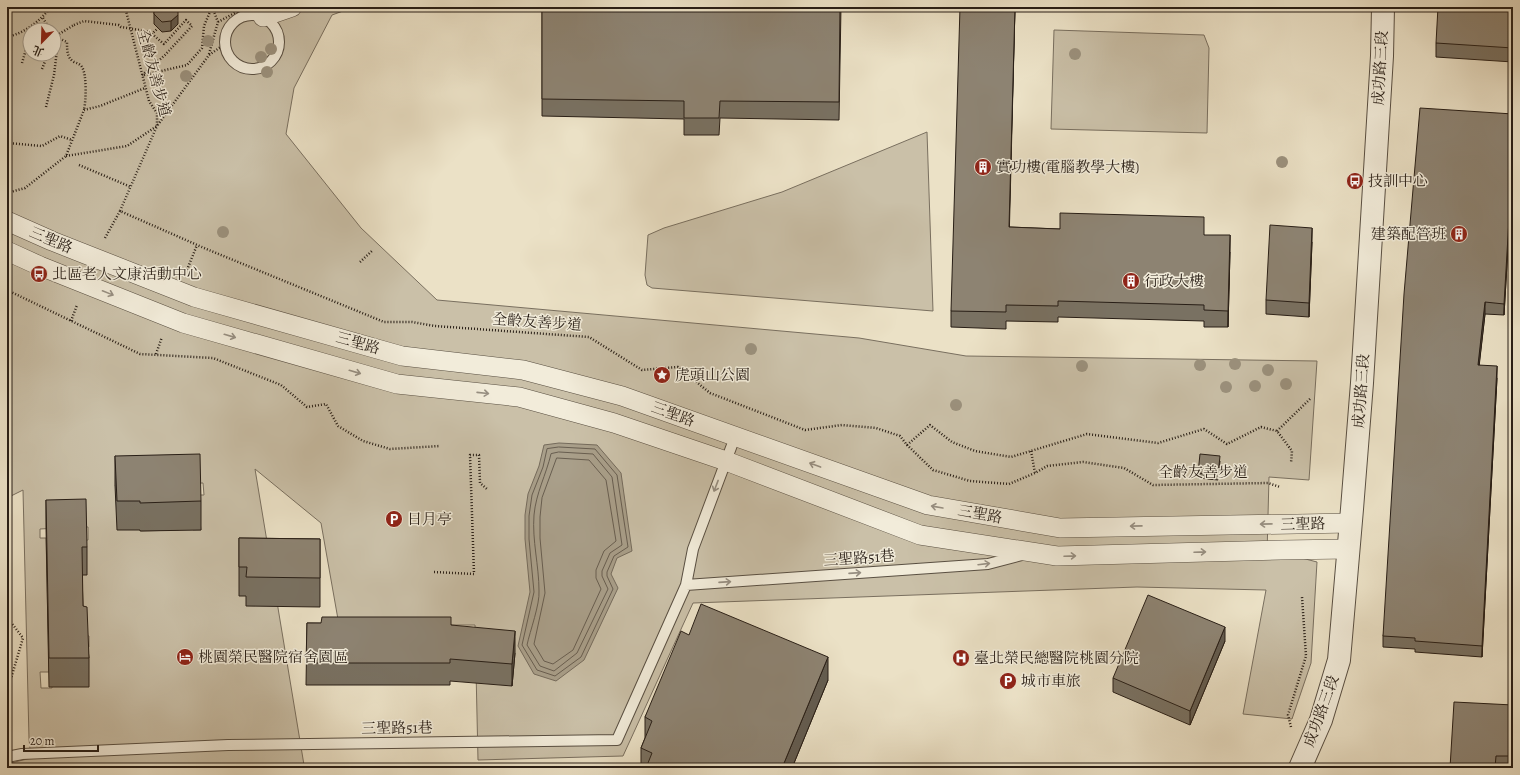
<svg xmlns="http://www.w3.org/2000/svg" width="1520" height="775" viewBox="0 0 1520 775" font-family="Alegreya,'Noto Serif TC',serif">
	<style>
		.green { fill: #cac0a8; stroke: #796f5f; fill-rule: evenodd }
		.water { fill: #a99f8a; stroke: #756b5c }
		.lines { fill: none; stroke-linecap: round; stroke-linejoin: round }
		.shore { stroke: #685e50; stroke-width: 1 }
		.service-casing { stroke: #594f42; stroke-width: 12 }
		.minor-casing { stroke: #594f42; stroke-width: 20 }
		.tertiary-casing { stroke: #594f42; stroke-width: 24 }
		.path { stroke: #281e16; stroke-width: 2.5; stroke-dasharray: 1 2; stroke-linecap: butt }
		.service { stroke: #f2ecda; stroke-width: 10 }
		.minor { stroke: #f2ecda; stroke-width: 19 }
		.tertiary { stroke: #f2ecda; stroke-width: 22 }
		.path-bridge { stroke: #281e16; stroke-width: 2.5; stroke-dasharray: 1 2; stroke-linecap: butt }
		.tree { fill: #9b917d }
		.wall { fill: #797162; stroke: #281e16 }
		.shaded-wall { fill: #635c50; stroke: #281e16 }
		.building { fill: #8d8372; stroke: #281e16 }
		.oneway { stroke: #978f82 }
		.labels { text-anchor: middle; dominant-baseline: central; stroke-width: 3; stroke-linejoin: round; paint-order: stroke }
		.street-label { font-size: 15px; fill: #281e16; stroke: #f2ecda }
		.poi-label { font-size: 15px; fill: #281e16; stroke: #f2ecda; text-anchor: start }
	</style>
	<rect width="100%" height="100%" fill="#ebe1c6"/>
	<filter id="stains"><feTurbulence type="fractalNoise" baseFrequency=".005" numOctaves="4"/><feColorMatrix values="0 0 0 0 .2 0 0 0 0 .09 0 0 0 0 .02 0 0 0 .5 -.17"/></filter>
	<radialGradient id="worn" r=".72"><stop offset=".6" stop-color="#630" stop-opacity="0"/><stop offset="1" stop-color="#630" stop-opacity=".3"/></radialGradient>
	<path class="green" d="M7,7H354L332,15L294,88L286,134L361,228L437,300L859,338L966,356L1317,361L1309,480L1269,477L1267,555L1294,556L1317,562L1311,663L1292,719L1243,714L1266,590L1137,587L693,603L623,756L478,760L475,625H339L321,523L255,469L304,765L262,767L261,768H7V764L31,758L29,739L23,490L7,498ZM30,30H54V54H30ZM203,483L204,495H197L201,530H193L191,526L178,530L141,531L140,526L115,485ZM76,527H88V540L81,541L83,635L89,636V647L82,648L52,682V688H41L40,672H49L46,538H40V529Z
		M1054,30L1204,35L1209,48L1207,133L1051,129Z
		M927,132L933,311L652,288L647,285L645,275L648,235L664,228L782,192Z"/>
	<path class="water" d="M559,443L597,445L621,473L632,551L617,558L611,574L618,588L584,660L556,681L534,674L518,646L530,592L525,539V515L528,494L539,466L544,445Z"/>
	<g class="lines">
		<path class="shore" d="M559,447L595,449L617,475L628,547L614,556L607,572V576L613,589L581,657L555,676L537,670L522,645L534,592L529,539V516L532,495L543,467L547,449Z
			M559,452L593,454L612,477L622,545L610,553L602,571V576L608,589L577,653L554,671L540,666L527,645C530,631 540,604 539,591C539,565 532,541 534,515C536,493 546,475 551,454Z
			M557,458L589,460L606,480L616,541L604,551L596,570V578L601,589L573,650L553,664L544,661L534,644L545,593L540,538V517L542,498Z"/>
		<g class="service-casing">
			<path id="service" d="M225 42a27 27 0 1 1 54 0a27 27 0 1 1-54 0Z
				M686,585L988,564L1022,555
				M7,757L22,754L228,745L617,740L686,585L693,549L735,437"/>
		</g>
		<g class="minor-casing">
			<path id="minor" d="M263,17L292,7
				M7,221L52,241L194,297L402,356L523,370L622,396L928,505L1060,528L1351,523
				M7,251L40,266L183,323L397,384L519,397L614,423L726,461L920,535L1057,556L1281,550L1348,549"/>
		</g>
		<g class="tertiary-casing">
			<path id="tertiary" d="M1300,768L1321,720L1339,660L1352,509L1362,383L1382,56L1383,7"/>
		</g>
		<path class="path" d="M125,7L149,101L157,113V126L120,211L204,248L384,322H412L435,326L589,337L642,370L678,367L710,393L805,430L842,425L876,428L900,436L907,445L933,470L970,481L1009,484L1035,473L1047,466L1083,462L1124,468L1153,485L1268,483L1280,487
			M43,18L50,30
			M218,22L242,9
			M54,36L67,42C67,50 67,58 74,62C77,63 80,64 82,67C87,75 86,101 84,110
			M7,37C25,33 40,21 51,7
			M54,37L74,25
			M209,54L218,22L212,7
			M22,63L30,36
			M42,69L48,54
			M142,75L165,55L192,26L186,20L164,44L152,34L158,28
			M144,75L187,65L202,48L204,26L212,7
			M158,97L171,107
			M46,107L54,75L57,50L54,36
			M7,143L42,146L60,136L72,140
			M66,156L127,146L157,126L209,55L225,44
			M79,165L131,187
			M7,193L25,188L66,156L84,110L100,106L145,88
			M105,238L120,211
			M360,262L373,250
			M187,270L197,245
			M7,290L140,354L213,358L281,385L307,407L326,404L338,426L363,441L390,449L440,446
			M71,321L77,305
			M156,354L162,337
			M1277,431L1311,398
			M907,445L930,425L952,442L975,451L1011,457L1087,434L1158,443L1204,429L1227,444L1261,427L1277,431L1292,451L1291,463
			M1031,451L1035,473
			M434,572L474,574L470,455H479L480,483L487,489
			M7,617L23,638L7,692
			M1291,727L1288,715L1306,656L1302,597"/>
		<use href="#service" class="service"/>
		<use href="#minor" class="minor"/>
		<use href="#tertiary" class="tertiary"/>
		<path class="path-bridge" d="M74,25L84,21L119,25L121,27L146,31L152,34"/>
	</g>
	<g class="tree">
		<circle cx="208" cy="41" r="6"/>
		<circle cx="271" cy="49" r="6"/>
		<circle cx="1075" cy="54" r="6"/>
		<circle cx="261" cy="57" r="6"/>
		<circle cx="267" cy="72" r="6"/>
		<circle cx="186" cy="76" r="6"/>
		<circle cx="1282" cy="162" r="6"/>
		<circle cx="223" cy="232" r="6"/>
		<circle cx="751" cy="349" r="6"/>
		<circle cx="1235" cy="364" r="6"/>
		<circle cx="1200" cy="365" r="6"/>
		<circle cx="1082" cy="366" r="6"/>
		<circle cx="1268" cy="370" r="6"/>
		<circle cx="1286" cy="384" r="6"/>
		<circle cx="1255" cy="386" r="6"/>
		<circle cx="1226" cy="387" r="6"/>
		<circle cx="956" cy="405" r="6"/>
	</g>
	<path class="wall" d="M154,7L178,24L171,31L162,32L154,24Z
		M542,7H841L839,120L720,118L719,135H684V119L542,116Z
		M1513,7V62L1436,57V43Z
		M1513,114V162L1504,315L1485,314L1479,365L1497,378L1482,657L1415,652V649L1383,647V636Z
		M1009,227L1204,235L1230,252L1228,327H1204V321L1058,317V322L1006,321V329L951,327V311Z
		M1312,242L1309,317L1266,314V300Z
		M115,456L201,501V530L140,531V530H117L115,485Z
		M1220,461L1218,480L1198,478V473Z
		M46,500L87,547V575H82L83,606L89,658V687H49L46,528Z
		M239,538L320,539V607L246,606V596H239Z
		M307,623L451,625L515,653L512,686L450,681V685H306Z
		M689,635L828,680L792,768H641V748L645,738V717Z
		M1225,641L1190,725L1113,692V678Z
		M1513,705V768H1450Z"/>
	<path class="shaded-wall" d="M1015,7L1009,244V227Z
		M178,15V24L171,31V21Z
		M1513,151V162L1504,315V304Z
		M1312,228V242L1309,317V303Z
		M1230,235V252L1228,327V311Z
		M1485,302V314L1478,376V365Z
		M1497,366V378L1482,657V646Z
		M1225,627V641L1190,725V711Z
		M515,631V653L512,686V664Z
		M828,657V680L792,768H782Z"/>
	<path class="building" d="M154,7H178V15L171,21L162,22L154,14Z
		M542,7H840L839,102L720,101L719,118H684V101L542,99Z
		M960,7H1015L1009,227L1060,229V213L1204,217V235H1230L1228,311L1204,310V305L1058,301V306L1006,305V312L951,311Z
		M1438,7H1513V48L1436,43Z
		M1420,108L1513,114V151L1504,304L1485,302L1478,365L1497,366L1482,646L1415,641V638L1383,636L1404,294Z
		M1270,225L1312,228L1309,303L1266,300Z
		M200,454L201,501L140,503V501H117L115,456Z
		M1200,454L1220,456L1218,475L1198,473Z
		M86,499L87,547H82L83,606L87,607L89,658H49L46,500Z
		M239,538L320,539V578L246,577L247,567H239Z
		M1148,595L1225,627L1190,711L1113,678Z
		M701,604L828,657L782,768H646L652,753L641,748L652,721L645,717L681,631L689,635Z
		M322,617H451V625L515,631L512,664L450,659V663H306L307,623H321Z
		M1454,702L1513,705V756H1496L1495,768H1450Z"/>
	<defs><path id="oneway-shaft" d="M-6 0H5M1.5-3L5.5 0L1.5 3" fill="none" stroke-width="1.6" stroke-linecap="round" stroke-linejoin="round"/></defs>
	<g class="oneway">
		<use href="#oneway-shaft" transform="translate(108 293) rotate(22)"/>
		<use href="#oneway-shaft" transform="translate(230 336) rotate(16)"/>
		<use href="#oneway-shaft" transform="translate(355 372) rotate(16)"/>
		<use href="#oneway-shaft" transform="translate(483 393) rotate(6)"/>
		<use href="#oneway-shaft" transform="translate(815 465) rotate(-160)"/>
		<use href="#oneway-shaft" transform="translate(716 486) rotate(111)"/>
		<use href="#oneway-shaft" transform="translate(937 507) rotate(-170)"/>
		<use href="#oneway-shaft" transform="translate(1266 524) rotate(179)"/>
		<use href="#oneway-shaft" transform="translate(1136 526) rotate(179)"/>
		<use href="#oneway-shaft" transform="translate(1200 552) rotate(-2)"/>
		<use href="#oneway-shaft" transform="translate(1070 556) rotate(-2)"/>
		<use href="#oneway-shaft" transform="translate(984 564) rotate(-7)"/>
		<use href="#oneway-shaft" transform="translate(855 573) rotate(-4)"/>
		<use href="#oneway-shaft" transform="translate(725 582) rotate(-4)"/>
	</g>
	<defs>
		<g id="building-disc" transform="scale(0.9)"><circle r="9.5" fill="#8f2418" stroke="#f2ecda"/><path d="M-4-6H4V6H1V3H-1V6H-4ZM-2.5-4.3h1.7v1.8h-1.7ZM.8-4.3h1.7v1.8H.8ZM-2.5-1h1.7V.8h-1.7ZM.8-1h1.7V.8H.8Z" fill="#fff"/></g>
		<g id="bus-disc" transform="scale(0.9)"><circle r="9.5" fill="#8f2418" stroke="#f2ecda"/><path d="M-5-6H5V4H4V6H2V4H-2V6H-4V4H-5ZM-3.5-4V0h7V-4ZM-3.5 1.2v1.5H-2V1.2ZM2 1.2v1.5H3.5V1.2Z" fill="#fff"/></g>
		<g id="sight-disc" transform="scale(0.9)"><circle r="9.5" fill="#8f2418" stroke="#f2ecda"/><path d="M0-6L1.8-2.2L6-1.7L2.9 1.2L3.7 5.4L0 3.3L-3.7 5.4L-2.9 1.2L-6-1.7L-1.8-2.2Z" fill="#fff"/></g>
		<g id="parking-disc" transform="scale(0.9)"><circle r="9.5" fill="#8f2418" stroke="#f2ecda"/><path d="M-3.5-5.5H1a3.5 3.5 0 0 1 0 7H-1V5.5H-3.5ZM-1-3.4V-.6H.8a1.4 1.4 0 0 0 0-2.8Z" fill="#fff"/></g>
		<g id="hotel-disc" transform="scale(0.9)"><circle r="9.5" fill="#8f2418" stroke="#f2ecda"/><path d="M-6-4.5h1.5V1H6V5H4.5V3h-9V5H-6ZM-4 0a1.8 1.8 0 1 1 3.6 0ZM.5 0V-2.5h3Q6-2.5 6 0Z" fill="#fff"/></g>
		<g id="hospital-disc" transform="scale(0.9)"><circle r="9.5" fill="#8f2418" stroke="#f2ecda"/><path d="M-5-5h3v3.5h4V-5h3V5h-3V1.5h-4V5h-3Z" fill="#fff"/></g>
	</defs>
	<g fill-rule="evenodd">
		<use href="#building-disc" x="983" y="167"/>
		<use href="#bus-disc" x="1355" y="181"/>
		<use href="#building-disc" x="1459" y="234"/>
		<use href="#bus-disc" x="39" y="274"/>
		<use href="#building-disc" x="1131" y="281"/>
		<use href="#sight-disc" x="662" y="375"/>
		<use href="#parking-disc" x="394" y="519"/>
		<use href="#hotel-disc" x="185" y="657"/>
		<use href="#hospital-disc" x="961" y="658"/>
		<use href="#parking-disc" x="1008" y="681"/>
	</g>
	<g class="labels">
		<g class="street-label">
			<text transform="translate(1380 68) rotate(-87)">成功路三段</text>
			<text transform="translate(154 73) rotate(75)">全齡友善步道</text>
			<text transform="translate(51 240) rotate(23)">三聖路</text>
			<text transform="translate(537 322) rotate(4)">全齡友善步道</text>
			<text transform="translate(358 343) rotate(16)">三聖路</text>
			<text transform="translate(1361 391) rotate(-86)">成功路三段</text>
			<text transform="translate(673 414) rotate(20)">三聖路</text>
			<text x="1203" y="472">全齡友善步道</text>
			<text transform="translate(980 514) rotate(10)">三聖路</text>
			<text transform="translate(1303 524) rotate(-1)">三聖路</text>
			<text transform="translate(859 558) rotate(-4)">三聖路51巷</text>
			<text transform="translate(1321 711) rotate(-70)">成功路三段</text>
			<text transform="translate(397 728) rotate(-1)">三聖路51巷</text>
		</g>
		<g class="poi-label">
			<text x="996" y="167">實功樓(電腦教學大樓)</text>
			<text x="1368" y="181">技訓中心</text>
			<text x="1446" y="234" text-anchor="end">建築配管班</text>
			<text x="52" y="274">北區老人文康活動中心</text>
			<text x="1144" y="281">行政大樓</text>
			<text x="675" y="375">虎頭山公園</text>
			<text x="407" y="519">日月亭</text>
			<text x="198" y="657">桃園榮民醫院宿舍園區</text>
			<text x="974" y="658">臺北榮民總醫院桃園分院</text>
			<text x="1021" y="681">城市車旅</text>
		</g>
	</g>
	<rect width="1520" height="775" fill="none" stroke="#ebe1c6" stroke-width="24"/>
	<rect x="8" y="8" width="1504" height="759" fill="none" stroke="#281e16" stroke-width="2"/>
	<rect x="12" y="12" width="1496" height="751" fill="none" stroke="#281e16"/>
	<g transform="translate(42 42) rotate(203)"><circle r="19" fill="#f2ecda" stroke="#a19a8c"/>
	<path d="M0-3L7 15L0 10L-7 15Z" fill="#8f2418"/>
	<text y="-6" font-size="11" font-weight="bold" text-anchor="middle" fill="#281e16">北</text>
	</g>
	<path d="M24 745v6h74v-6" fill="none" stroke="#281e16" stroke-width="2"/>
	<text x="30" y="745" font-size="12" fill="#281e16" stroke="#f2ecda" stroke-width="3" paint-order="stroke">20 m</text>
	<rect width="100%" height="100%" filter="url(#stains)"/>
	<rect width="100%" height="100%" fill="url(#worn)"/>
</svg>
